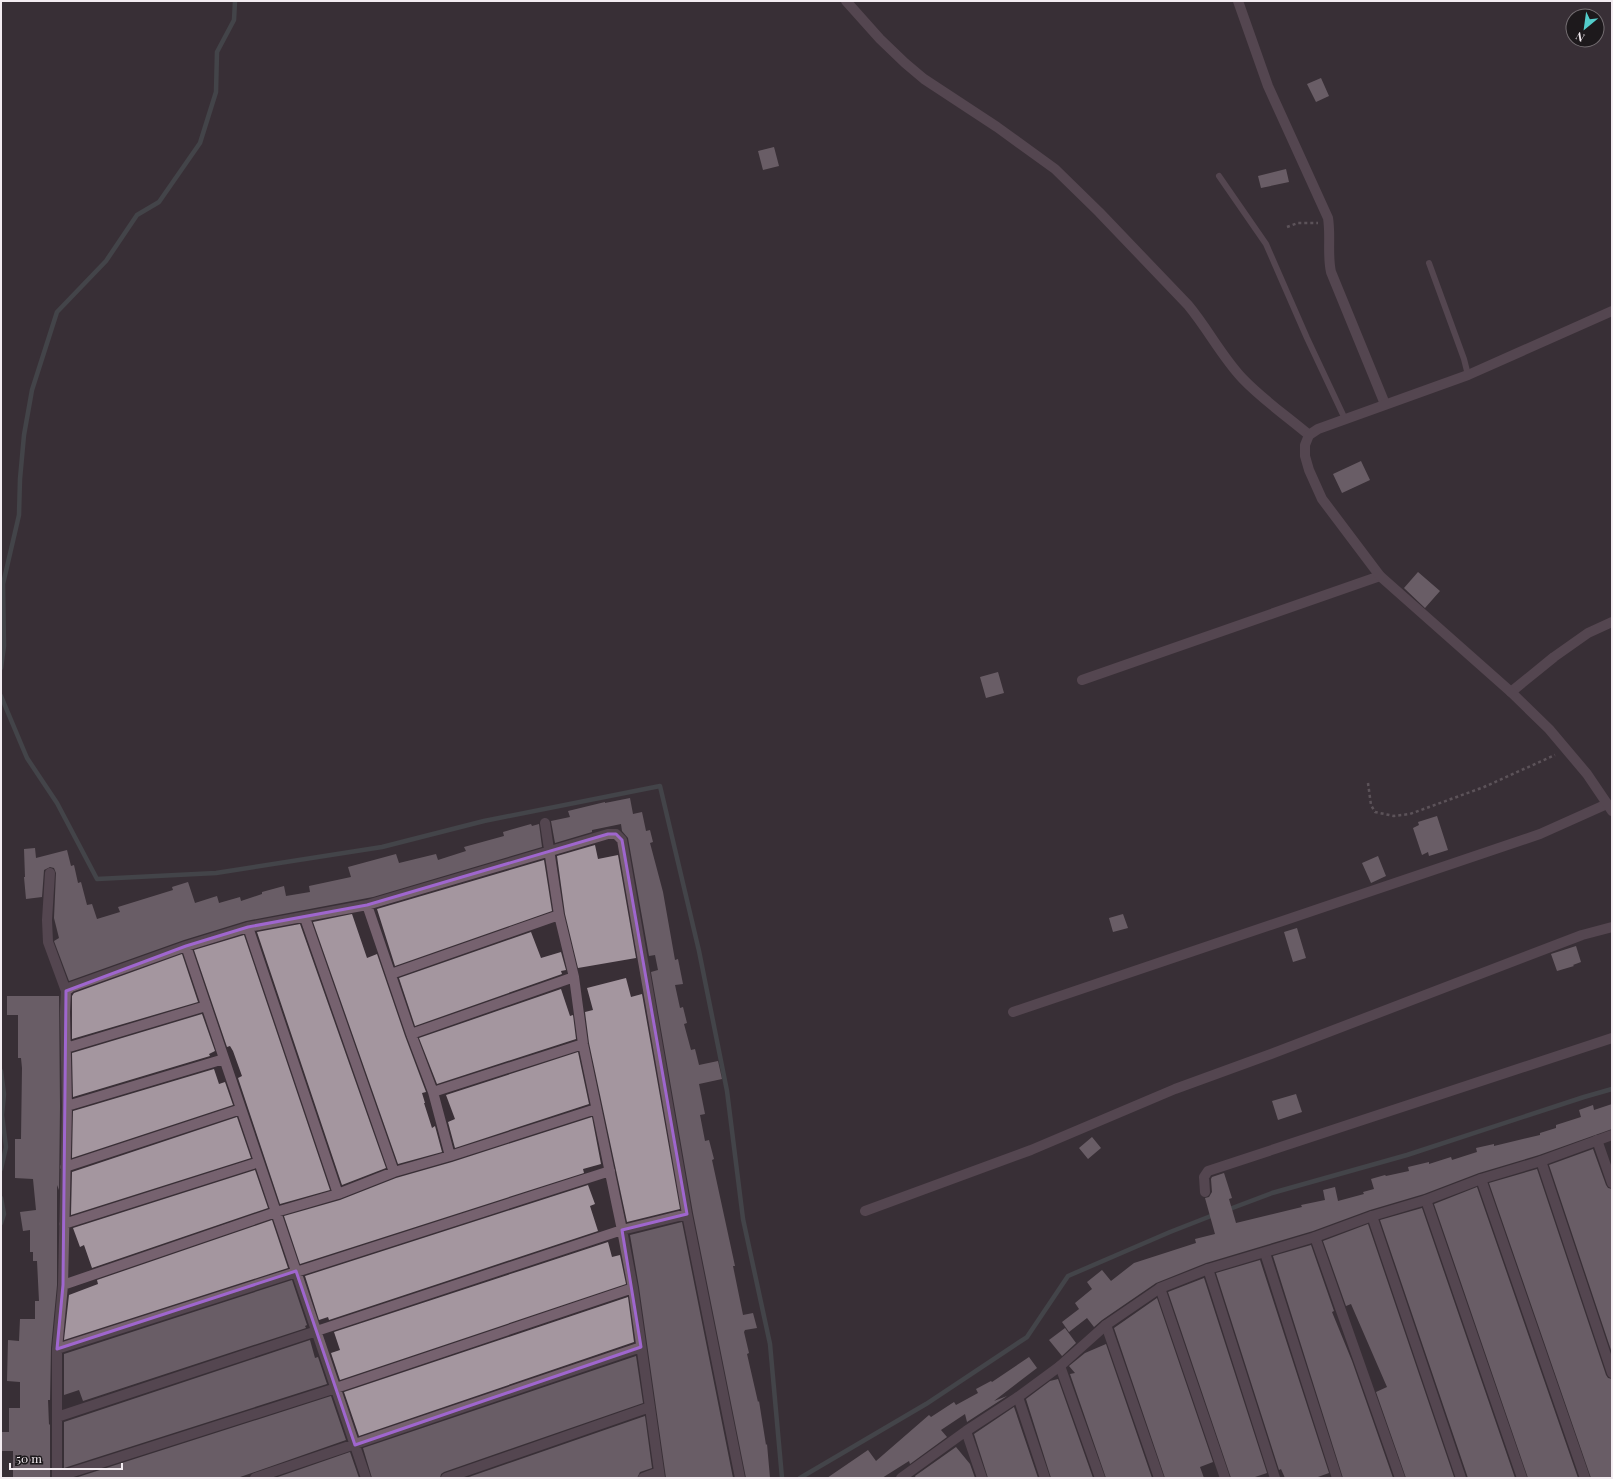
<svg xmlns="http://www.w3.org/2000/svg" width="1613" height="1479" viewBox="0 0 1613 1479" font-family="'Playfair Display',serif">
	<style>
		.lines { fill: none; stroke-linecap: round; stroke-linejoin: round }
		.stream { stroke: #505e5f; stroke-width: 4.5 }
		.building { fill: #a4969f }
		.path { stroke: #877e84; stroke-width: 2.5; stroke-dasharray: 3 3; stroke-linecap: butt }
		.service { stroke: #76626f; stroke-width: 6 }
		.minor { stroke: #76626f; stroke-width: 10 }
		.tertiary { stroke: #76626f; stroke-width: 10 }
		.marked { fill: none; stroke: #9f66ce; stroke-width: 3; stroke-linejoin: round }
	</style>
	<rect width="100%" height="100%" fill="#392f36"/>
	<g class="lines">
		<path class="stream" d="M1,668L4,646L3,584L19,515L20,479L24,435L32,390L57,312L106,261L137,215L159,202L200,143L216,92L217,52L234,20L235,1
			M1,696L27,758L57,803L97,879L216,873L382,847L484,821L660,786L699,951L727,1091L743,1219L770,1344L782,1478
			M1,1071L4,1094L2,1115L6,1147L1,1169
			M1,1198L4,1214L1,1223
			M1227,1210L1272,1193L1407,1155L1584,1097L1612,1089
			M800,1478L926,1404L1027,1337L1068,1276L1170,1232L1216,1214"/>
	</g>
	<path class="building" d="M1321,78L1329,96L1316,102L1307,84Z
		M774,147L779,166L763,170L758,151Z
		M1286,169L1289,182L1261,188L1258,176Z
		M1361,461L1370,480L1342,493L1333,474Z
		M1418,572L1440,591L1425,608L1404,588Z
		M998,672L1004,693L986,698L980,677Z
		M630,798L633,814L642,812L646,831L650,830L653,842L650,843L663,892L675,960L678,959L683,984L675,985L680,1008L683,1007L687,1023L684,1024L691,1050L695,1049L699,1065L718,1061L722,1079L699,1084L705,1114L700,1115L705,1141L709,1140L714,1159L712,1160L735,1266H733L743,1315L753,1313L757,1328L745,1330L744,1332L749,1353L747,1354L758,1402L759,1401L766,1445L767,1444L770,1478H746L693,1213L651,972L658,970L655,955L649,956L628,838L622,831L621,824L592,830V832L555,843L551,821L570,817L568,811L605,802V803Z
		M1437,816L1448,850L1429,856L1428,852L1422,855L1413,828L1419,825L1418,822Z
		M531,824L532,826L539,824L542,847L373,897L246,921L184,940L69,981L54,941L59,938L54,918L56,873L54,868L50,867L44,870L42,897L26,899L24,877H25L24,849L35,848L36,858L67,850L71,866L74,865L78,883L81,882L87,905L92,904L97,919L120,912L118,907L173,890L172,887L188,882L195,903L217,896L219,903L240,897L241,901L262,894V892L284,886L286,896L310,892L309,886L351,877L348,867L396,854L399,863L436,854L438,860L466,851L464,847L504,836L503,832Z
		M595,845L598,859L618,855L636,958L578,968L565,914L557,856Z
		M1378,856L1386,876L1371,883L1362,863Z
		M544,860L552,911L395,966L377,909Z
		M352,914L367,958L377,954L405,1036L426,1092L422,1093L425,1103H424L432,1128L435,1126L442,1152L398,1164L313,922Z
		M1123,914L1128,928L1113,932L1109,918Z
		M300,924L386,1168L342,1185L257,932Z
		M1297,928L1306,958L1293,962L1284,932Z
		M531,932L541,958L561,952L566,970L561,971L562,974L415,1026L399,978Z
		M244,935L330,1190L280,1204L238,1078L242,1076L233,1051L230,1046L227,1047L194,950Z
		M1576,946L1581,962L1573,965L1574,966L1557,971L1551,954Z
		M182,954L198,1002L72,1039V996L74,993Z
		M626,978L631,997L642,994L680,1209L627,1222L589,1043L585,1012L593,1010L587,988Z
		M561,989L570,1016L573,1015L576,1039L437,1084L419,1038Z
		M7,996H59L60,1106L59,1190L57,1185V1285L51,1348L50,1400H48L49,1425L50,1424V1478H13V1451H1V1432H9V1408H20V1382L7,1381L8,1340L19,1341L20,1319H35V1301H39L37,1261H33V1252H30V1230L23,1231L20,1212L36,1210L33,1179L15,1178V1139H21L22,1068L21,1058H18V1015H7Z
		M202,1014L215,1051L209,1054L210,1056L73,1097L72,1053Z
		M578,1052L589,1104L455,1148L448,1122L455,1119L446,1095Z
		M214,1069L219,1084L225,1082L233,1105L72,1158L73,1111Z
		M1296,1094L1302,1112L1278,1120L1272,1101Z
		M1612,1104V1129L1539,1155L1479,1173L1424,1194L1370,1210L1313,1231L1206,1263L1156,1283L1102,1320L1094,1327L1087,1318L1069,1332L1062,1322L1079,1309L1075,1303L1092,1289L1087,1282L1102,1270L1111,1281L1134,1263L1196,1243L1195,1239L1215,1234L1205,1198L1209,1197L1212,1192L1211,1179L1212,1177L1224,1173L1232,1198L1229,1199L1236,1223L1302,1207L1301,1205L1325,1200L1323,1190L1335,1187L1338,1201L1364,1194L1363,1192L1374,1189L1371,1179L1385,1175L1386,1176L1409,1171L1408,1167L1429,1162V1164L1451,1157L1452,1160L1477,1152L1476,1148L1494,1144V1146L1540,1135V1133L1556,1128V1125L1581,1117L1579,1110L1593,1105L1594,1110Z
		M237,1117L251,1158L71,1215L72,1172Z
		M592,1117L601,1164L583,1169L584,1173L300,1264L284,1216L340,1200L396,1178L452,1162Z
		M1092,1137L1101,1148L1088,1159L1079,1148Z
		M1593,1149L1606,1185L1608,1188L1612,1189V1353L1549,1165Z
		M1537,1169L1606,1375L1608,1378L1612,1379V1478H1591L1489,1183Z
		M255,1170L268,1208L92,1268L84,1245L80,1247L73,1228Z
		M588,1185L595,1204L590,1206L598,1231L329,1320L328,1317L319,1320L305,1276Z
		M1477,1187L1578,1478H1528L1434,1204Z
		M1422,1208L1515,1478H1468L1380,1220Z
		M272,1220L288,1268L64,1340L69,1295L98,1284L97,1280Z
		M682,1222L733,1478H666L639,1287L630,1235Z
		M1368,1224L1454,1477L1450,1478H1406L1376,1392L1387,1387L1351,1304L1346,1306L1323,1241Z
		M608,1242L612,1257L620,1255L626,1284L340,1380L331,1353L340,1350L334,1332Z
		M1311,1245L1334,1311L1332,1312L1352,1361L1393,1478H1343L1273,1256Z
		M1260,1260L1329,1473L1315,1478H1285L1281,1469L1279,1470L1216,1273Z
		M1204,1278L1267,1473L1252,1478H1231L1168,1292Z
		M292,1280L307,1325L305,1326L306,1328L83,1401L79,1390L64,1395V1354Z
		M628,1297L634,1342L359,1436L344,1392Z
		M1157,1298L1213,1462L1200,1467L1204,1478H1165L1114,1328Z
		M1065,1328L1076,1343L1062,1356L1049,1340Z
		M310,1340L315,1358L318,1357L327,1384L64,1468V1422Z
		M1106,1344L1152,1478H1106L1070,1374L1075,1373L1069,1366L1085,1353Z
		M636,1356L643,1403L444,1472L441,1474L440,1478H372L363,1448Z
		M1029,1357L1037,1368L994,1401L1007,1396L967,1422L965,1414L941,1430L947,1437L910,1464L909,1461L882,1478H827L868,1450L876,1461L929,1415L931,1417L954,1402L956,1405L978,1393L976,1389L991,1381L992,1382Z
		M1058,1379L1093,1478H1051L1026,1399L1050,1381Z
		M331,1396L346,1440L243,1476L237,1478H75Z
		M1014,1407L1038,1478H988L974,1434Z
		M645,1416L652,1468L640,1472L637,1478H466Z
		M956,1447L970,1464L975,1478H916L915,1476Z
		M350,1452L359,1478H275Z"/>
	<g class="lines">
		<path class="path" d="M1287,227L1298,223H1318
			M1368,783L1371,805L1375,812L1394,816L1410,814L1484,787L1555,755"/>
		<path class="service" d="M1219,176L1266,244L1307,338L1345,419
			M1429,263L1464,359L1468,375"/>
		<path class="minor" d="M846,1L880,39L905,63L924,79L997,127L1055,169L1099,212L1188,305C1208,329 1222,357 1243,379C1262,399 1289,418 1309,435
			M1238,1L1268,86L1328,218C1331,236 1327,254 1331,272L1385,404
			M1082,680L1380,576
			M1511,692L1554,657L1588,633L1612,622
			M545,823L559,915L574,977L583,1044L622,1230L633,1288L660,1478
			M50,873L47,920L48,942L66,991
			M367,905L411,1034L433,1092L450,1156
			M305,918L394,1172
			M248,927L338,1194
			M186,946L366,1478
			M391,974L559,915
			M1013,1012L1540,834L1607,804
			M411,1034L574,977
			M66,1048L206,1006
			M433,1092L583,1044
			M67,1106L224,1059
			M1597,1140L1612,1183
			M1541,1161L1612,1373
			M65,1167L241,1109
			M1481,1179L1585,1478
			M1205,1192L1204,1177L1208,1171L1612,1038
			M1426,1200L1522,1478
			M865,1211L1031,1150L1175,1089L1271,1054L1582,935L1612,927
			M1372,1216L1461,1478
			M64,1224L259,1162
			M1315,1237L1400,1478
			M1265,1253L1337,1478
			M1208,1269L1275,1478
			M63,1285L276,1212L338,1194L394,1172L450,1156L596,1109
			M1160,1288L1225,1478
			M1106,1325L1159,1478
			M57,1349L610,1171
			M1060,1366L1100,1478
			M1018,1397L1045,1478
			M57,1417L622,1230L687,1214
			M57,1477L336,1388L633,1288
			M57,1478V1349L63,1285L67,1106L65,1012L66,991L71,987L186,946L248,927L367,905L608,834H616L622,840L687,1214L740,1478
			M255,1478L641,1347
			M446,1478L650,1407
			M643,1478L659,1472"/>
		<path class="tertiary" d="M1612,311L1468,375L1318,429L1309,435L1305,445V456L1309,470L1322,499L1380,576L1511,692L1549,729L1587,774L1612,811
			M966,1431L982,1478
			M901,1478L966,1431L1018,1397L1060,1366L1106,1325L1160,1288L1208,1269L1315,1237L1372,1216L1426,1200L1481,1179L1541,1161L1612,1135"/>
	</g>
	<path d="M0 0H1613V1479H0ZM608,834H616L622,840L687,1214L622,1230L641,1347L355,1445L296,1271L57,1349L63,1285L66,991L186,946L248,927L367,905Z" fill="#392f36" fill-opacity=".55" fill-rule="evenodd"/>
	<path class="marked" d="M608,834H616L622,840L687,1214L622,1230L641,1347L355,1445L296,1271L57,1349L63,1285L66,991L186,946L248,927L367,905Z"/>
	<rect width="1613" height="1479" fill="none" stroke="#f3ecf1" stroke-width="4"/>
	<g transform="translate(1585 28) rotate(209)"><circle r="19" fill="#1d191c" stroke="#736d71"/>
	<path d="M0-3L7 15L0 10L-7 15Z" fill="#53cdcb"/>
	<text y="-6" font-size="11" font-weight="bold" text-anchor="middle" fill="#f3ecf1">N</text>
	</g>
	<path d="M10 1463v6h112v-6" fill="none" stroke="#f3ecf1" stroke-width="2"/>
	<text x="16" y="1463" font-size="12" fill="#f3ecf1" stroke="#1d191c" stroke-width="3" paint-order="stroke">50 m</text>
</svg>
